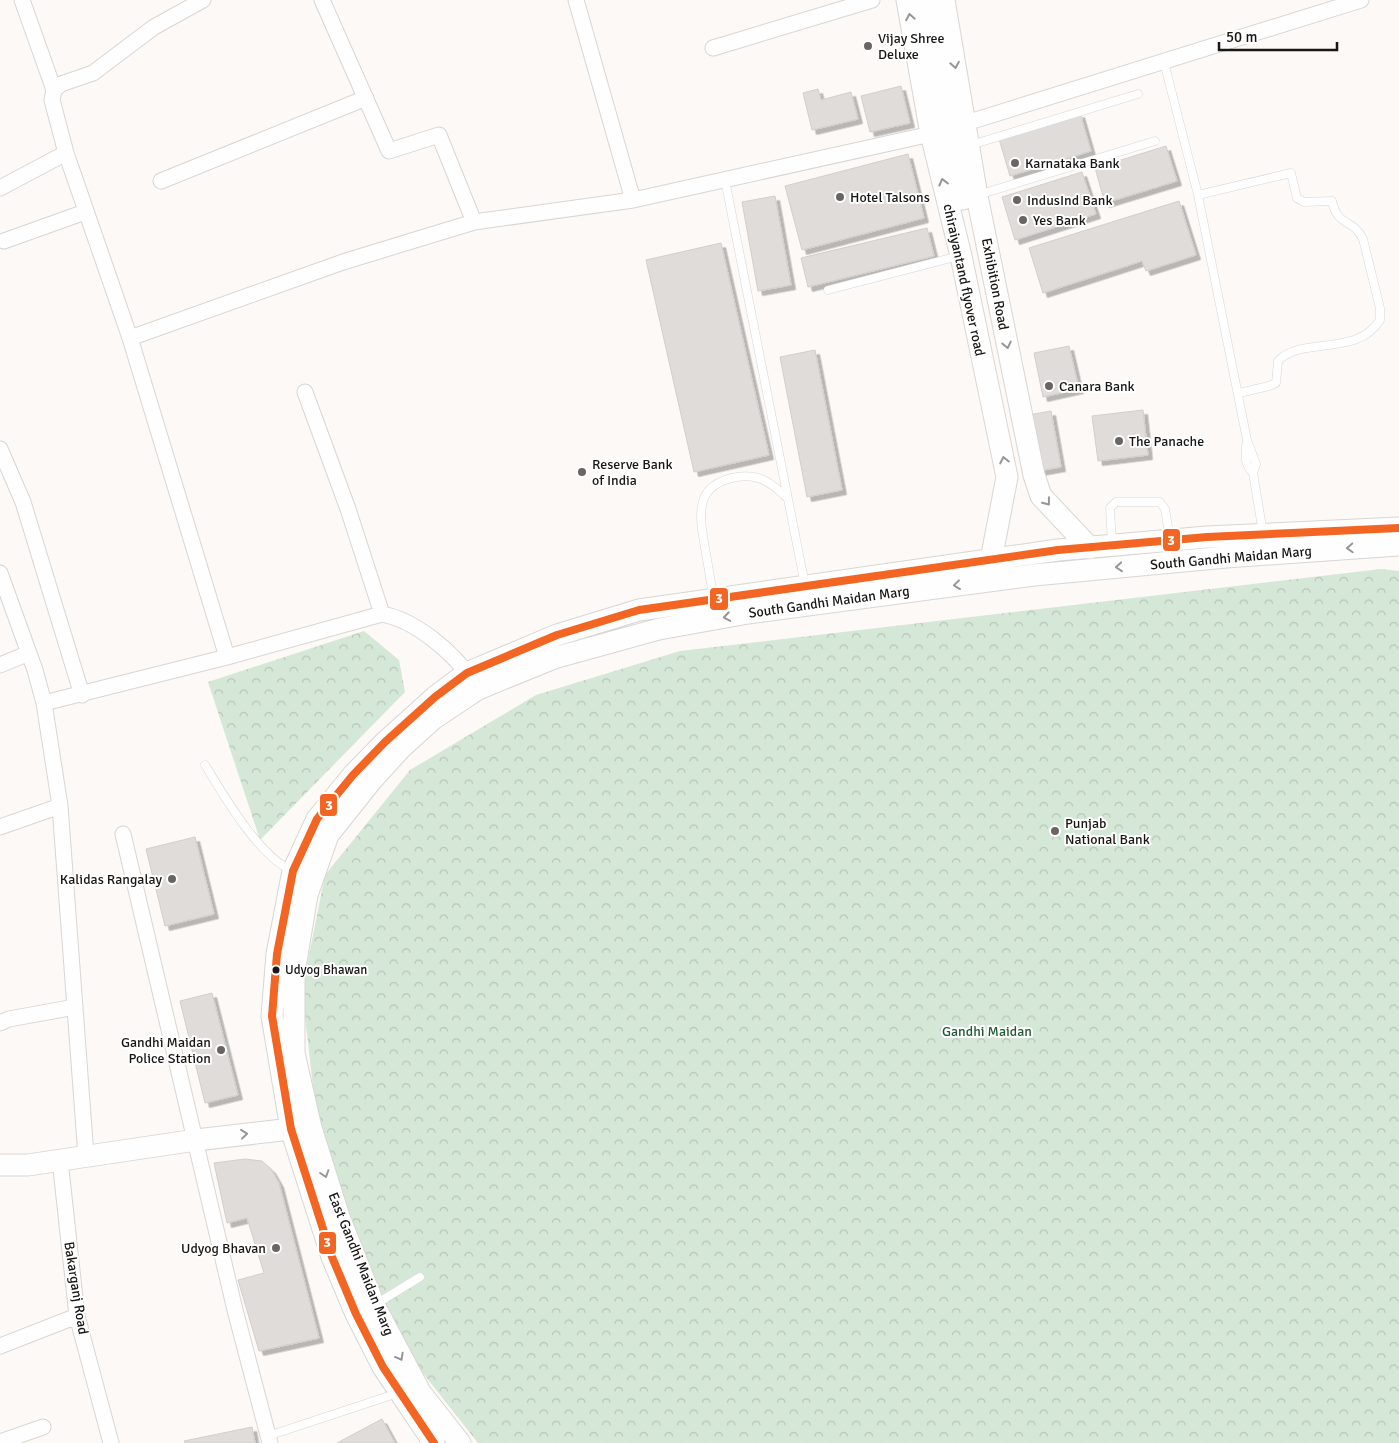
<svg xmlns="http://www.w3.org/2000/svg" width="1399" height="1443" viewBox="0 0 1399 1443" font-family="Signika,sans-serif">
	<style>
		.park { fill: url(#park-crowns) }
		.building { fill: #dfdcd9; stroke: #d1cecc; filter: url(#shadow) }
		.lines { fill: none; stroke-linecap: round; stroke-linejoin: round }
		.service-casing { stroke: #d8d6d3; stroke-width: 9 }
		.minor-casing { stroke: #d8d6d3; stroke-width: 17 }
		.secondary-casing { stroke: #d8d6d3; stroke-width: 23 }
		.service { stroke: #fffefe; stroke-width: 8 }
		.minor { stroke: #fffefe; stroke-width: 15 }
		.secondary { stroke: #fffefe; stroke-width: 21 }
		.bus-1-casing { stroke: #fff; stroke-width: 11 }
		.bus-1 { stroke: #f26522; stroke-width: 8 }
		.oneway { stroke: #989695 }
		.poi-dot { fill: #686664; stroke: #fff; stroke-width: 2 }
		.bus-dot { fill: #191715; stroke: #fff; stroke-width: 2 }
		.labels { text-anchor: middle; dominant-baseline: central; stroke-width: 4; stroke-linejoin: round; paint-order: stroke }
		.bus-label { font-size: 13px; fill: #191715; stroke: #fff; text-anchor: start }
		.poi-label { font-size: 14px; fill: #191715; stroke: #fff; text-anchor: start }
		.street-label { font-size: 14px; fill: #191715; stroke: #fff }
		.park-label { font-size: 14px; fill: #205934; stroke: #fff }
		.line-badge { stroke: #fff; stroke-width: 2 }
		.badge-label { font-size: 14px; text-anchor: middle; font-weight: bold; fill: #fff }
	</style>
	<defs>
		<pattern id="park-crowns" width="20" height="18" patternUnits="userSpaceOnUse" patternTransform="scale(1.25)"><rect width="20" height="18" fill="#d5e7d7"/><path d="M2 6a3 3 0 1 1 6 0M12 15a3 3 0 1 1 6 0" fill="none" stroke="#b6c5b8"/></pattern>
		<filter id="shadow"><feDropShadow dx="4.5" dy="4.5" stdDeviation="0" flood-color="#0004"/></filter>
	</defs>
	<rect width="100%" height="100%" fill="#fcf9f6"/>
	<path class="park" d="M1381,569L1399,571V1443H478L404,1349L320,1148L302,990L325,875L410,770L536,695L680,651Z
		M364,631L399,660L405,692L260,840L208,682Z"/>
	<path class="building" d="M901,86L910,123L870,132L861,96Z
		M818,89L821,100L851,92L858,119L812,130L803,93Z
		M1080,113L1091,151L1010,176L999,139Z
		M1166,146L1177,181L1105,203L1095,168Z
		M908,154L924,218L802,250L785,186Z
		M1082,172L1096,214L1015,240L1002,197Z
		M775,196L791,285L758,291L742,202Z
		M1179,201L1196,255L1146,271L1142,261L1043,293L1029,248Z
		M927,228L934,256L808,287L801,258Z
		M721,243L769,455L694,472L646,260Z
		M1069,346L1079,389L1043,397L1034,353Z
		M815,350L842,490L807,497L780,357Z
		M1143,410L1148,455L1098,461L1092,416Z
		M1051,411L1061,467L1033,472L1023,416Z
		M195,837L214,914L165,926L146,849Z
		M212,993L238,1095L205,1103L180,1001Z
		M245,1159L262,1161L271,1169L279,1183L319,1338L259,1351L238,1280L264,1273L247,1218L227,1223L214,1163Z
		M382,1419L395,1443H337Z
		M252,1427L255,1443H185L184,1441Z"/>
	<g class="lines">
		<g class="service-casing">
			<path id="service" d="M1164,62L1198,195L1247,440L1256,464L1253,473C1243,463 1245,453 1247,440
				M971,145L1138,94
				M725,180L805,585
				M978,195L1155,141
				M1198,195L1291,173L1297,198L1304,202L1332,201C1338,228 1353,218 1363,239L1380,308V320C1356,358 1304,335 1278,361L1276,383L1269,386L1239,393
				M828,290L959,256
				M1253,473L1263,533
				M1112,544L1110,508L1116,502H1160L1165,509L1170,539
				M713,598C711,581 708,565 705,548C699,514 694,484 737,477C758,473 772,483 787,498
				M205,765C224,796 258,855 291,870
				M376,1304L420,1277
				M268,1436L398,1393"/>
		</g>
		<g class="minor-casing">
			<path id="minor" d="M22,0L54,90
				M203,0L154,27L93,73L61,84L54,90L52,100L66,153L130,338L343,262L474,222L633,200L931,134
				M322,0L389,151L439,135L474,222
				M576,0L633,200
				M713,48L872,0
				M966,123L1361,0
				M161,181L366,98
				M0,188L66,153
				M4,241L85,212
				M305,392L348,509L382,614
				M0,449L23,502L82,695
				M0,573L35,670L44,703L60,806L86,1156
				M227,657L382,614C415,620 453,652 472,680
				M0,665L29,653
				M44,703L227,657L130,338
				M0,827L60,806
				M123,834L235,1310L270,1443
				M0,1023L9,1019L75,1007
				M60,1160L77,1316L111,1443
				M0,1346L77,1316
				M0,1442L43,1427"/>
		</g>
		<g class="secondary-casing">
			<path id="secondary" d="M907,0L931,134L961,256L1007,477L991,560L1004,564
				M926,0L963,199
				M944,0L977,196L1034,475L1041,496L1090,548
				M0,1165H28L196,1140L291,1129
				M434,1443L383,1367L356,1314L332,1257L291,1129L272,1016L277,954L293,871L317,819L353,775L385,742L435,697L467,673L557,635L639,610L1058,550L1207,537L1399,528
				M460,1443L420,1392L374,1305L339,1217L311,1128L294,1053V973L307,895L328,835L371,781L401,748L433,719L478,689L554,658L659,629L748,613L1034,575L1226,557L1399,545"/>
		</g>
		<use href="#service" class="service"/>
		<use href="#minor" class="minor"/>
		<use href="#secondary" class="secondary"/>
		<g class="bus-1-casing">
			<path id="bus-1" d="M434,1443L383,1367L356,1314L332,1257L291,1129L272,1016L277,954L293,871L317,819L353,775L385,742L435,697L467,673L557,635L639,610L1058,550L1207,537L1399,528"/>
		</g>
		<use href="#bus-1" class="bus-1"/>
	</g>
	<defs><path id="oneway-chevron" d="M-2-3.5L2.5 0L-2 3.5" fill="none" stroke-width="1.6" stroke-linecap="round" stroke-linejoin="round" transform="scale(1.25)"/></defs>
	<g class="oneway">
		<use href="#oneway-chevron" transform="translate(910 17) rotate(-100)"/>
		<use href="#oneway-chevron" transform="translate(955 65) rotate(80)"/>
		<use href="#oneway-chevron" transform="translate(943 182) rotate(-104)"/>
		<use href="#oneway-chevron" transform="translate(1007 345) rotate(78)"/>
		<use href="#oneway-chevron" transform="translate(1004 460) rotate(-102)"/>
		<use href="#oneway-chevron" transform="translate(1047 502) rotate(52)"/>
		<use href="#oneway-chevron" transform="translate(1350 548) rotate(177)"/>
		<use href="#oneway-chevron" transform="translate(1119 567) rotate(175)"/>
		<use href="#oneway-chevron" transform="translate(957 585) rotate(173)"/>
		<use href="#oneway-chevron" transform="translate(727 617) rotate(170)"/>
		<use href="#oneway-chevron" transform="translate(244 1134) rotate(-6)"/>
		<use href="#oneway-chevron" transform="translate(325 1174) rotate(72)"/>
		<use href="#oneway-chevron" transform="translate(400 1357) rotate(61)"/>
	</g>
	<g class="poi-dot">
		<circle cx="868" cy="46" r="5"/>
		<circle cx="1015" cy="163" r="5"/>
		<circle cx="840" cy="197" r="5"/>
		<circle cx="1017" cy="200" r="5"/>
		<circle cx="1023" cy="220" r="5"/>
		<circle cx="1049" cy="386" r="5"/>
		<circle cx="1119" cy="441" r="5"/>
		<circle cx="582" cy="472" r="5"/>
		<circle cx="1055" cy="831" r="5"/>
		<circle cx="172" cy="879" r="5"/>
		<circle cx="221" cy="1050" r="5"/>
		<circle cx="276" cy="1248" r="5"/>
	</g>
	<circle class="bus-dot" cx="276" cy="970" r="4.5"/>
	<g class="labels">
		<g class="bus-label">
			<text x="285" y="970">Udyog Bhawan</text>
		</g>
		<g class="poi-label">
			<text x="878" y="38">Vijay Shree<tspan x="878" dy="16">Deluxe</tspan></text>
			<text x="1025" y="163">Karnataka Bank</text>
			<text x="850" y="197">Hotel Talsons</text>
			<text x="1027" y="200">IndusInd Bank</text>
			<text x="1033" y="220">Yes Bank</text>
			<text x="1059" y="386">Canara Bank</text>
			<text x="1129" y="441">The Panache</text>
			<text x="592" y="464">Reserve Bank<tspan x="592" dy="16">of India</tspan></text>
			<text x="1065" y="823">Punjab<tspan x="1065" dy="16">National Bank</tspan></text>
			<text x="162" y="879" text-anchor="end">Kalidas Rangalay</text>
			<text x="211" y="1042" text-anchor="end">Gandhi Maidan<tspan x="211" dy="16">Police Station</tspan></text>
			<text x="266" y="1248" text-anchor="end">Udyog Bhavan</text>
		</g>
		<g class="street-label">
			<text transform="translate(964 280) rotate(78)">chiraiyantand flyover road</text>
			<text transform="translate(995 284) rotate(79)">Exhibition Road</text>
			<text transform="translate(1231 558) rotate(-5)">South Gandhi Maidan Marg</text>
			<text transform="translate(829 602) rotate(-8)">South Gandhi Maidan Marg</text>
			<text transform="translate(361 1264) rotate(68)">East Gandhi Maidan Marg</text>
			<text transform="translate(76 1288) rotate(81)">Bakarganj Road</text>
		</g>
		<g class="park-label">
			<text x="987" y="1031">Gandhi Maidan</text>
		</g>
	</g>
	<g class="line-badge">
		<rect x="1162" y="528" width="19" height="24" rx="5" fill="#f26522"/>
		<rect x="709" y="587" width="20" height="24" rx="5" fill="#f26522"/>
		<rect x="319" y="793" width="19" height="24" rx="5" fill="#f26522"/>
		<rect x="318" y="1231" width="19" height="24" rx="5" fill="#f26522"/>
	</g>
	<g class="badge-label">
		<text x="1171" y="545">3</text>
		<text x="719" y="603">3</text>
		<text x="329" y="810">3</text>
		<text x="327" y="1247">3</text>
	</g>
	<path d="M1219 42v8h118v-8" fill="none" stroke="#191715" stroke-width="2.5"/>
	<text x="1226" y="42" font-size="15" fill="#191715" stroke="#ffffff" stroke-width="4" paint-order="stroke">50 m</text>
</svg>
